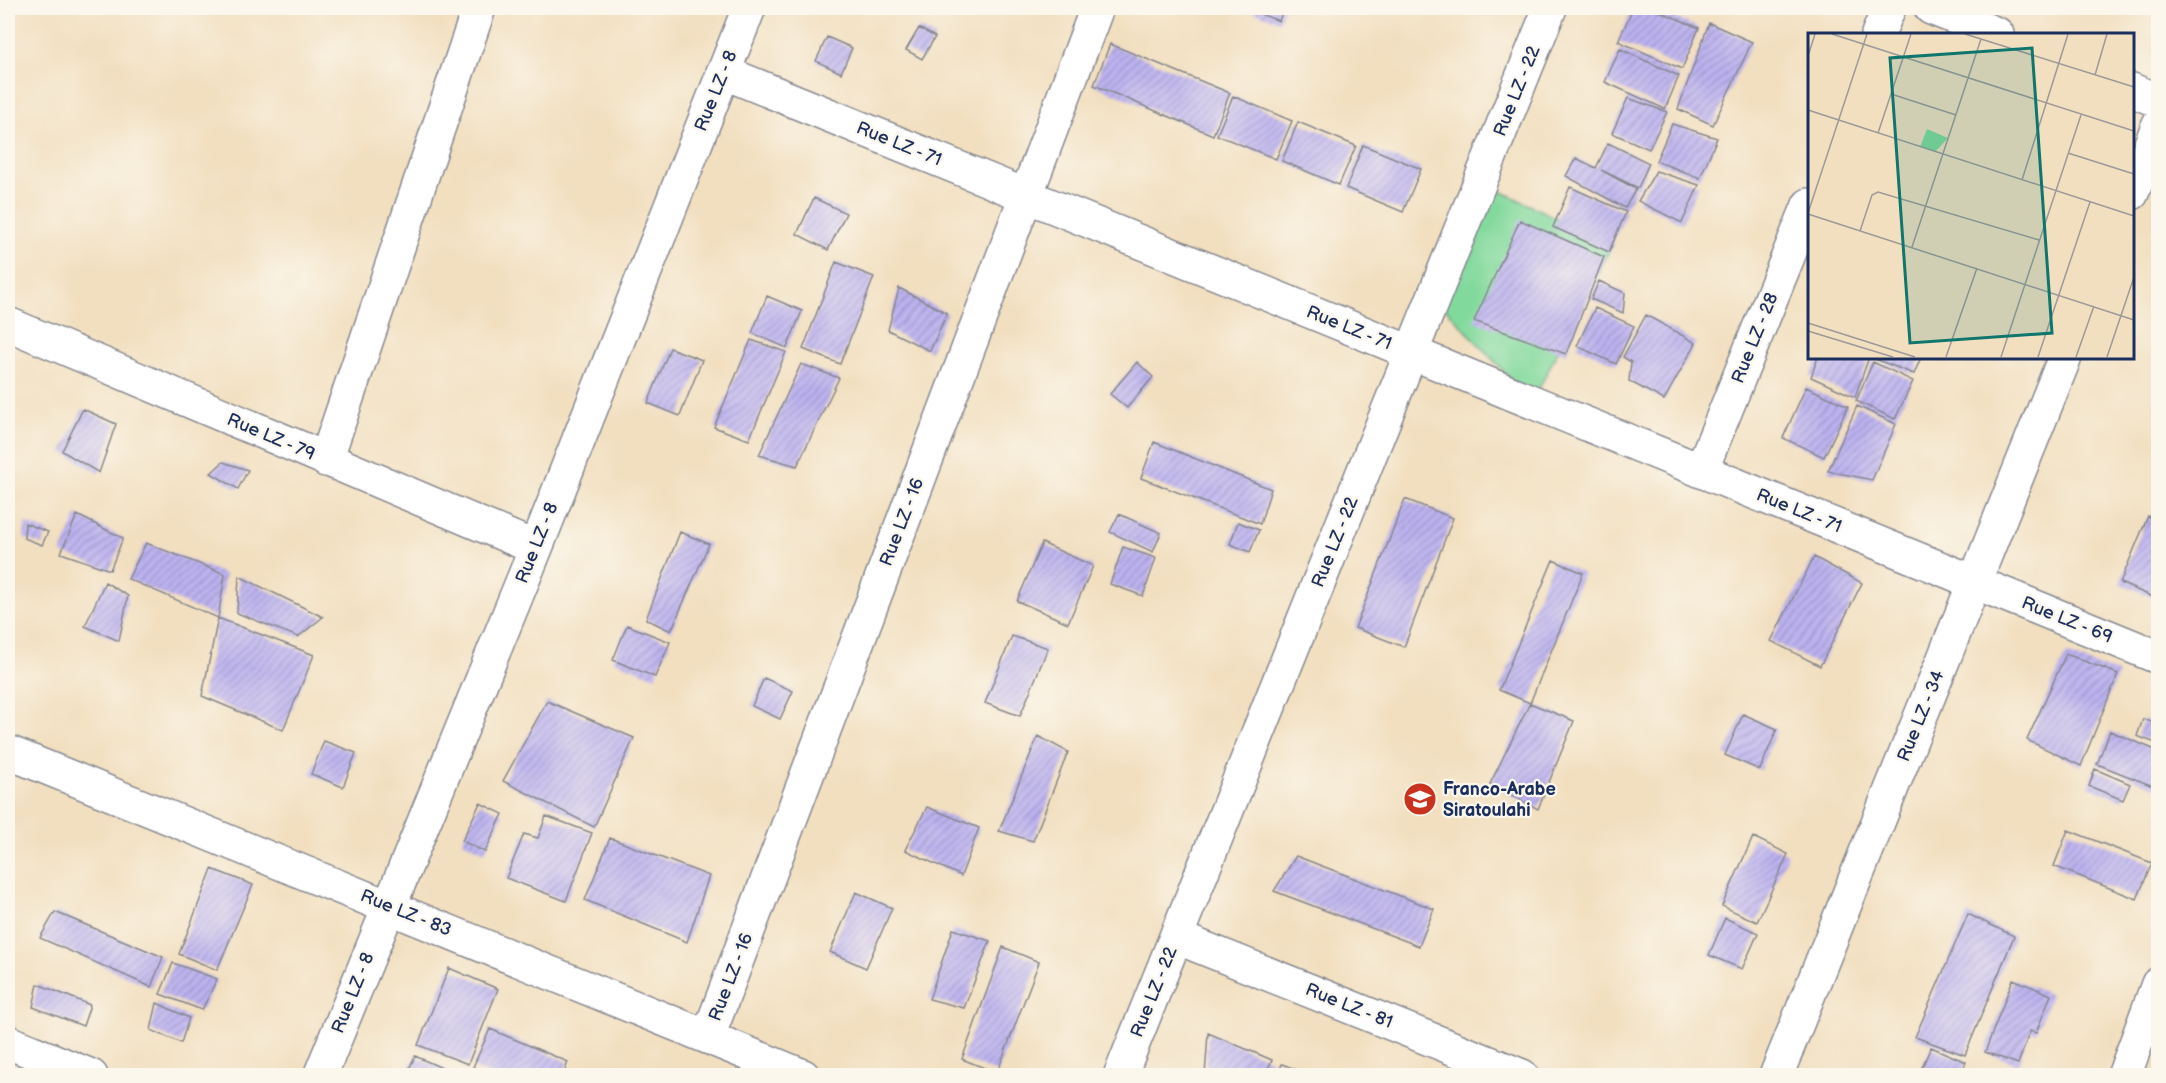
<svg xmlns="http://www.w3.org/2000/svg" width="2166" height="1083" viewBox="0 0 2166 1083" font-family="'Balsamiq Sans',sans-serif">
	<style>
		.park { fill: #82d99c; stroke: #4e847d; stroke-width: 1.5 }
		.building { fill: url(#building-hatch) }
		.lines { fill: none; stroke-linecap: round; stroke-linejoin: round }
		.minor-casing { stroke: #86878f; stroke-width: 36 }
		.minor { stroke: #fff; stroke-width: 33 }
		.labels { text-anchor: middle; dominant-baseline: central; stroke-width: 4.5; stroke-linejoin: round; paint-order: stroke }
		.street-label { font-size: 18px; fill: #1b2f5e; stroke: #fbf7ec }
		.poi-label { font-size: 18px; font-weight: bold; fill: #1b2f5e; stroke: #fbf7ec; text-anchor: start }
		.inset-road { fill: none; stroke: #9c9999; stroke-width: 1.5 }
		.view { fill: #0f766e; fill-opacity: 0.15; stroke: #0f766e; stroke-width: 3 }
		.inset-edge { fill: none; stroke: #1b2f5e; stroke-width: 3 }
	</style>
	<defs>
		<pattern id="building-hatch" width="6" height="6" patternUnits="userSpaceOnUse" patternTransform="scale(1.5)"><rect width="6" height="6" fill="#bdb3f0"/><path d="M-1 1l2-2M0 6l6-6M5 7l2-2" fill="none" stroke="#9992c6"/></pattern>
	</defs>
	<rect width="100%" height="100%" fill="#fbf7ec"/>
	<filter id="ink" filterUnits="userSpaceOnUse"><feTurbulence type="fractalNoise" baseFrequency=".0167" numOctaves="2"/><feDisplacementMap in="SourceGraphic" scale="12" xChannelSelector="R" yChannelSelector="G"/><feConvolveMatrix kernelMatrix="1 2 1 2 8 2 1 2 1" color-interpolation-filters="sRGB"/></filter>
	<filter id="wash" filterUnits="userSpaceOnUse"><feTurbulence type="fractalNoise" baseFrequency=".008" numOctaves="4" result="noise"/><feDisplacementMap in="SourceGraphic" scale="24" xChannelSelector="R" yChannelSelector="G"/><feGaussianBlur stdDeviation="1.35" result="paint"/><feColorMatrix in="noise" values="0 0 0 0 0 0 0 0 0 0 0 0 0 0 0 0 0 1.4 0 .05"/><feComposite in="paint" operator="in"/></filter>
	<g filter="url(#wash)">
		<rect width="100%" height="100%" fill="#f2dfc0"/>
		<path class="park" d="M1480,181L1612,245L1532,402L1434,296Z"/>
		<g id="blocks">
			<path class="building" d="M1244,8H1284L1279,21Z
				M1633,8H1652L1699,28L1682,69L1618,41Z
				M1709,23L1752,42L1713,125L1678,109Z
				M919,28L935,37L922,59L906,50Z
				M827,37L852,48L841,73L816,61Z
				M1110,44L1230,93L1213,135L1094,85Z
				M1620,49L1679,76L1665,109L1605,82Z
				M1233,96L1292,121L1276,159L1217,135Z
				M1628,98L1667,112L1649,149L1612,133Z
				M1298,122L1356,146L1339,185L1282,161Z
				M1672,124L1717,138L1700,178L1656,161Z
				M1608,143L1649,163L1638,188L1601,170L1636,189L1625,208L1566,176L1576,158L1596,168Z
				M1363,145L1421,169L1403,212L1346,188Z
				M1656,171L1699,185L1682,223L1638,201Z
				M1570,187L1626,212L1609,252L1553,227Z
				M814,198L846,213L828,250L797,234Z
				M1520,220L1604,257L1566,354L1474,321Z
				M836,262L874,277L840,364L803,349Z
				M1599,281L1625,293L1623,313L1591,299Z
				M899,288L947,313L930,351L888,330Z
				M767,296L802,311L787,348L752,333Z
				M1595,308L1634,326L1616,364L1577,346Z
				M1646,315L1696,343L1664,400L1629,381L1631,362L1623,357Z
				M751,340L786,352L749,440L714,427Z
				M670,348L702,360L680,416L648,403Z
				M1818,357H1869L1855,397L1811,377Z
				M1876,357H1921L1914,374L1875,359Z
				M1137,362L1153,377L1127,408L1110,394Z
				M1873,362L1913,381L1895,419L1856,401Z
				M801,364L839,378L797,466L759,455Z
				M1806,387L1848,406L1824,457L1783,438Z
				M1857,406L1896,424L1872,480L1828,471Z
				M83,409L116,424L99,473L62,451Z
				M1154,442L1271,489L1260,524L1141,478Z
				M223,462L248,470L238,489L211,473Z
				M1405,499L1453,518L1404,647L1355,628Z
				M1119,514L1161,533L1153,552L1110,532Z
				M77,515L123,538L110,570L61,553Z
				M2148,516L2158,520V599L2120,583Z
				M1238,522L1259,530L1250,552L1230,544Z
				M25,523L48,532L42,545L24,538Z
				M680,532L709,544L671,631L646,619Z
				M146,543L225,574L218,618L128,579Z
				M1042,543L1093,566L1068,623L1017,601Z
				M1123,547L1156,558L1143,596L1110,584Z
				M1814,557L1862,583L1820,666L1771,641Z
				M1553,560L1583,573L1530,703L1574,721L1538,809L1490,784L1530,703L1499,690Z
				M239,576L323,617L298,637L237,613Z
				M105,582L128,596L119,641L85,626Z
				M218,618L314,655L283,730L202,696Z
				M627,625L670,642L655,677L613,660Z
				M1012,636L1048,648L1020,716L985,703Z
				M2066,654L2118,674L2081,766L2027,740Z
				M764,678L793,691L780,719L752,706Z
				M547,701L634,738L594,827L503,781Z
				M1743,714L1777,729L1760,770L1725,755Z
				M2143,719L2158,724V744L2137,736Z
				M2110,731L2158,751V788L2097,764Z
				M1038,736L1068,752L1033,841L999,831Z
				M324,741L356,753L343,787L311,774Z
				M2095,769L2130,784L2123,800L2089,786Z
				M480,803L503,814L485,852L462,841Z
				M927,807L979,828L961,876L905,850Z
				M546,816L592,833L566,901L506,878L524,834L538,838Z
				M2068,830L2152,863L2137,899L2054,866Z
				M1753,837L1788,854L1757,922L1722,906Z
				M610,838L709,876L687,942L585,900Z
				M1296,856L1434,909L1419,946L1274,891Z
				M212,869L253,885L217,970L179,954Z
				M856,892L892,908L866,968L830,952Z
				M55,912L163,957L151,987L40,938Z
				M1968,914L2014,936L1965,1055L1915,1037Z
				M1725,918L1758,933L1742,969L1709,955Z
				M953,929L990,941L964,1008L929,999Z
				M1003,947L1039,962L997,1073L962,1059Z
				M173,963L217,979L202,1010L160,994Z
				M449,968L498,989L468,1064L418,1045Z
				M2013,979L2051,995L2036,1033L2030,1031L2018,1064L1985,1052Z
				M38,984L90,1005L83,1026L33,1007Z
				M157,1003L189,1018L181,1043L151,1030Z
				M490,1029L568,1062L563,1076H493L473,1067Z
				M1208,1033L1272,1060L1265,1076H1205Z
				M1931,1047L1966,1062L1961,1076H1918Z
				M415,1056L460,1076H406Z
				M1282,1064L1311,1075V1076H1277Z"/>
		</g>
	</g>
	<g filter="url(#ink)">
		<use href="#blocks" fill-opacity="0" stroke="#86878f" stroke-width="1.5"/>
		<g class="lines">
			<g class="minor-casing">
				<path id="minor" d="M1931,8L1997,34
					M1878,34L1889,8
					M723,72L2158,657
					M2132,90L2158,101
					M2132,193L2158,126
					M8,324L536,548
					M326,460L479,8
					M1701,471L1809,205
					M8,752L803,1076
					M1176,937L1522,1076
					M708,1037L1097,8
					M8,1042L91,1076
					M320,1076L536,548L749,8
					M1120,1076L1550,8
					M1776,1076L2065,357
					M2124,1076L2158,984"/>
			</g>
			<use href="#minor" class="minor"/>
		</g>
	</g>
	<defs>
		<g id="school-disc" transform="scale(1.725)"><circle r="9.5" fill="#c8321e" stroke="#fbf7ec"/><path d="M0-5L7-2L0 1L-7-2ZM-4 1L0 2.5L4 1V4Q0 6-4 4Z" fill="#fff"/></g>
	</defs>
	<g fill-rule="evenodd">
		<use href="#school-disc" x="1420" y="799"/>
	</g>
	<g class="labels">
		<g class="street-label">
			<text transform="translate(716 91) rotate(-68)">Rue LZ - 8</text>
			<text transform="translate(1517 91) rotate(-68)">Rue LZ - 22</text>
			<text transform="translate(899 144) rotate(22)">Rue LZ - 71</text>
			<text transform="translate(1349 328) rotate(22)">Rue LZ - 71</text>
			<text transform="translate(1755 338) rotate(-68)">Rue LZ - 28</text>
			<text transform="translate(271 437) rotate(23)">Rue LZ - 79</text>
			<text transform="translate(1799 511) rotate(22)">Rue LZ - 71</text>
			<text transform="translate(902 522) rotate(-69)">Rue LZ - 16</text>
			<text transform="translate(1335 542) rotate(-68)">Rue LZ - 22</text>
			<text transform="translate(537 543) rotate(-68)">Rue LZ - 8</text>
			<text transform="translate(2067 620) rotate(22)">Rue LZ - 69</text>
			<text transform="translate(1921 716) rotate(-68)">Rue LZ - 34</text>
			<text transform="translate(406 913) rotate(22)">Rue LZ - 83</text>
			<text transform="translate(731 977) rotate(-69)">Rue LZ - 16</text>
			<text transform="translate(1154 992) rotate(-68)">Rue LZ - 22</text>
			<text transform="translate(353 993) rotate(-68)">Rue LZ - 8</text>
			<text transform="translate(1349 1006) rotate(22)">Rue LZ - 81</text>
		</g>
		<g class="poi-label">
			<text x="1443" y="789">Franco-Arabe<tspan x="1443" dy="21">Siratoulahi</tspan></text>
		</g>
	</g>
	<g transform="translate(1808 33)">
		<rect width="326" height="326" fill="#f2dfc0"/>
		<path d="M119,96L140,105L127,119L112,114Z" fill="#82d99c"/>
		<path class="inset-road" d="M24,1L326,98M157,1L326,54M0,23L7,1M287,42L299,1M83,61L148,82M0,77L326,183M70,100L103,1M260,120L326,141M214,147L260,1M0,180L59,1M0,181L326,287M52,198L64,162L70,159L231,207M104,214L173,6M0,290L107,324M0,298L85,324M138,324L169,235M193,324L273,82M230,324L282,169M268,324L286,273M299,324L326,244"/>
		<path class="view" d="M224,15L244,300L102,310L82,25Z"/>
		<rect width="326" height="326" class="inset-edge"/>
	</g>
	<rect width="2166" height="1083" fill="none" stroke="#fbf7ec" stroke-width="30"/>
</svg>
